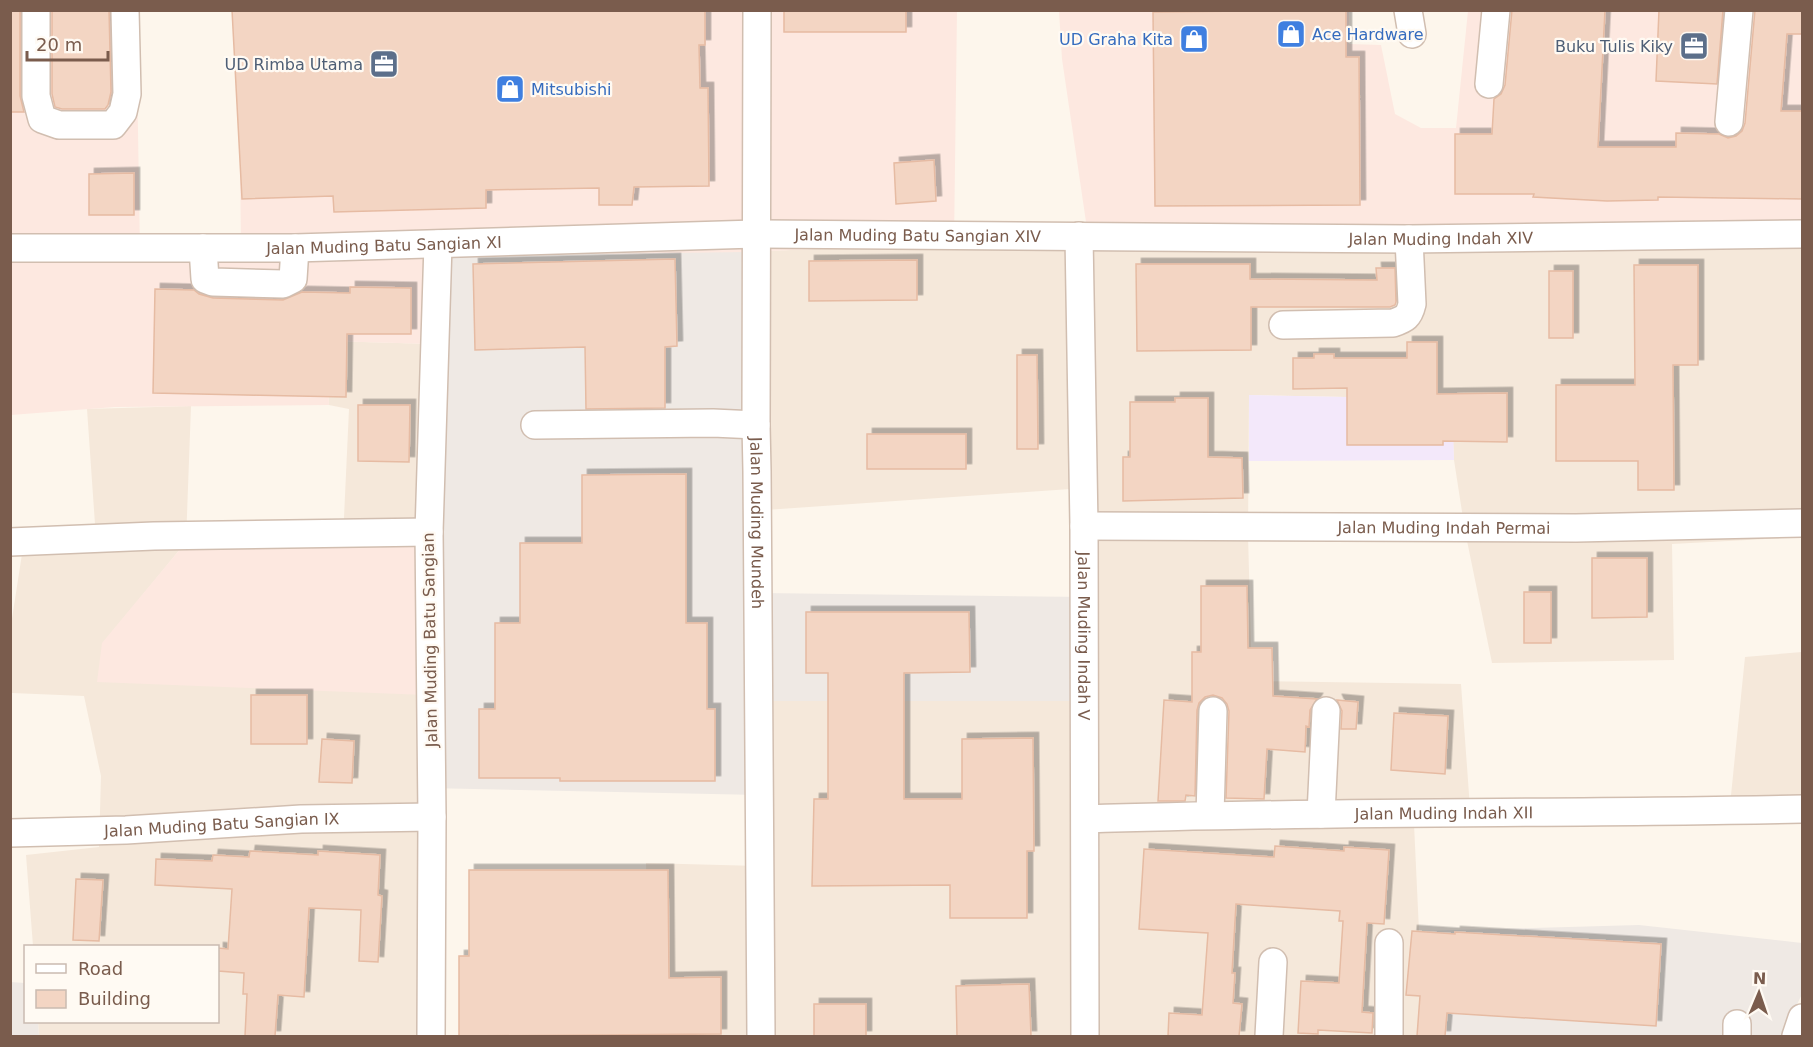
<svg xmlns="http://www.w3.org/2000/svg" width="1813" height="1047" viewBox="0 0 1813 1047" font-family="'DejaVu Sans',sans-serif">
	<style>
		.residential { fill: #f5e8da }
		.commercial { fill: #fde8e0 }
		.industrial { fill: #efe9e4 }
		.education { fill: #f3e8fa }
		.building { fill: #f3d5c3; stroke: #e6bba3; stroke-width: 1.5; filter: url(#shadow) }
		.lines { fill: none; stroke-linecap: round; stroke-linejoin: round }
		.minor-casing { stroke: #d1beb0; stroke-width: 30 }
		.minor { stroke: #fff; stroke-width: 27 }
		.labels { text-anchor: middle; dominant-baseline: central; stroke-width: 4.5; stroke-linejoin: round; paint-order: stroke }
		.shop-label { font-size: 16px; fill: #366cbe; stroke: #fffaf3; text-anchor: start }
		.service-label { font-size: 16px; fill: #4e5e75; stroke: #fffaf3; text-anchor: end }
		.street-label { font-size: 16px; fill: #7a5c4d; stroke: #fffaf3 }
	</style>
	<defs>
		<filter id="shadow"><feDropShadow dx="5.5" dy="-5.5" stdDeviation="0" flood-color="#0004"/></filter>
	</defs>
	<rect width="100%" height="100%" fill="#fdf6ec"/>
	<path class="residential" d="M1802,228V537L1672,544L1674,660L1492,663L1465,531L1454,460L1451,399L1249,395L1248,535L1252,681L1461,684L1470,808L1414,824L1419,931V1036H612V965L648,964L646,863L758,866L752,701H1083L1085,488L751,511L747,252L954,243Z
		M327,341L432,344L418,533L343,539L349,409L329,405Z
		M191,406L186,542L103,643L426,695L420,1036H39L38,1022H218V946H33L26,855L99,847L101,776L84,696L12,693L11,625L22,554L97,553L87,409Z
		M1802,652V822L1729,815L1745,657Z"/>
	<path class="commercial" d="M11,11H136L140,251L241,244L238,11H957L954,243L747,252L432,344L327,341L329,405L115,407L11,415Z
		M1059,11H1349V44L1381,45L1395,114L1421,128H1456L1468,11H1802V228L1090,249L1062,59Z
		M418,533L426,695L97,682L102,643L186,542Z"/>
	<path class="industrial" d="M747,252L753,593L1087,597L1084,701H752L760,795L427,788L431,256Z
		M1639,925L1802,943V994L1782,1036H1419V931Z
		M10,982L25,983L26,1022H38L39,1036H11Z"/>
	<path class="education" d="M1249,395L1452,399L1454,460L1249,461Z"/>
	<path class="building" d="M10,10H20V96L24,112H10Z
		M52,10H109L111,92L108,105L105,109H62L55,107L52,94Z
		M232,10H705V45H699L700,88H708L709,186L634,187L632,205H599V188L486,190V208L334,212L333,196L242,199Z
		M784,10H906V32H784Z
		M1346,10V57H1359L1360,205L1155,206L1153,12Z
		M1512,10H1605L1598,147H1676V133L1719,134L1728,138L1736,136L1742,131L1745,123L1755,10H1803V34H1787L1781,111H1803V199L1658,197V200L1607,201L1533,197L1534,194H1455V134H1492L1494,99L1501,94L1505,85Z
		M1659,10H1723L1717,84L1656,81Z
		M934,160L936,201L896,204L894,163Z
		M134,173V215H89V174Z
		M675,259L677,346L665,347V408L586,409L585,347L475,350L473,264Z
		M917,260V300L809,301V261Z
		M1136,264H1250V279L1377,280L1376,268H1395L1396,302L1395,305L1390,307H1251V350L1137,351Z
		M1634,265H1698V365H1673L1674,490H1638V461H1556V385H1635Z
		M1549,271H1573V338H1549Z
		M350,287L411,288V334H347L346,397L153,393L155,289L194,290L199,294L213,298L283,300L302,292L350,293Z
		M1407,342H1437V394L1507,393V442L1443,441V445H1347V388L1293,389V358H1314V354H1334V358H1407Z
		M1017,355H1037L1038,449H1017Z
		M1175,398H1208V457L1242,458L1243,498L1123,501V457H1130V402H1175Z
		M358,405H410L409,462L358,461Z
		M867,434H966V469H867Z
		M686,474V623H707V709H715V781H560V778H479V709H495V623H520V543H582V475Z
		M1592,558H1647V617L1592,618Z
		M1201,586H1247L1248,648H1272L1273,696L1317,699L1310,710L1309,727L1306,726L1305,752L1267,749L1264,799L1226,798L1229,711L1227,704L1222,698L1213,695L1205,697L1199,703L1197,710L1195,796L1186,795L1185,801H1158L1164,700L1192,702V652H1201Z
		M1524,592H1551V643H1524Z
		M806,612H969L970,672L904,673V799H962V739L1033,738L1034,851H1027V918H950V885L812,886L814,799H828V673H806Z
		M251,695H307V744H251Z
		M1337,700L1358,702L1356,729H1341L1342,711Z
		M1394,713L1448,716L1445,774L1391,770Z
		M322,739L354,741L352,783L319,782Z
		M1275,846L1344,851V847L1389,850L1384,924L1367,923L1362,1012L1373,1013L1372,1033L1318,1030V1034L1298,1033L1301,981L1339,983L1343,921H1339L1340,911L1236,904L1232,973H1235L1233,1003L1242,1004L1239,1036H1168L1169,1013L1202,1015L1208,933L1139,929L1144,849L1274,857Z
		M250,851L318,855V851L380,855L378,895L382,896L378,962L359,961L361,910L309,908L304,997L278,995L275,1036H245L247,994H243L244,973L218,971V948L228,949L232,889L155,885L156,859L212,861L213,855L249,857Z
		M469,870H668L669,978L721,977V1034L459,1036V956H469Z
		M76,879L103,880L99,941L73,940Z
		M1412,931L1455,934V932L1661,944L1656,1026L1447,1013L1445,1036H1417L1420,996L1406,995Z
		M1029,984L1031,1036H957L956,986Z
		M814,1004H866V1036H814Z"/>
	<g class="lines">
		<g class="minor-casing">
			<g id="minor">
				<path d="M36,10V96L42,119L59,125H113L123,112L127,94L125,10"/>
				<path id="s1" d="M757,10L756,425L757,471L761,1036"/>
				<path d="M1408,10L1412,34"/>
				<path d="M1489,84L1496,10"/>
				<path d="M1729,122L1739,10"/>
				<path id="s2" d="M1079,236L1084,526L1085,1036"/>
				<path id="s3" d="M10,248H295L755,234L1409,239L1802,234"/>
				<path d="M203,248L205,279L213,282L283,284L293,279L295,248"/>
				<path d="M1283,325L1393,323C1405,319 1409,317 1412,304L1409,239"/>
				<path d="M535,425L713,423L756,425"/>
				<path id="s4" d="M1084,526L1576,528L1802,523"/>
				<path d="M10,542L154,536L429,532"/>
				<path d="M1321,814L1326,711"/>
				<path d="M1210,815L1213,711"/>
				<path id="s5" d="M1086,819C1325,811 1564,814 1802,809"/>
				<path id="s6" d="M10,833L126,830L301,819L432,817"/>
				<path d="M431,1036L432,817L429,532L438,244"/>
				<path d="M1269,1036L1273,962"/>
				<path d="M1389,1036V943"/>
				<path d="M1737,1036V1024"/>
				<path d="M1796,1036L1802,1018"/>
			</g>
		</g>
		<use href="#minor" class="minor"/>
	</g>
	<defs>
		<g id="shop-square" transform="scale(1.5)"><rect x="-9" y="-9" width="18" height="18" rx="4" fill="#3f7fe0" stroke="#fffaf3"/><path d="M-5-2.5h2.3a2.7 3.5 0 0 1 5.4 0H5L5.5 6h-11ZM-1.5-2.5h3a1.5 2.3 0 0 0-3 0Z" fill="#fff"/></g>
		<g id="office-square" transform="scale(1.5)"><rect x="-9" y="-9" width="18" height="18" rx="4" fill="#5c6f8a" stroke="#fffaf3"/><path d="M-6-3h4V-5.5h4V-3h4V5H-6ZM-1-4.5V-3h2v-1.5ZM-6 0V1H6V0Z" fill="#fff"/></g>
	</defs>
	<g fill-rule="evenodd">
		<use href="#shop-square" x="1291" y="34"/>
		<use href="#shop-square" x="1194" y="39"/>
		<use href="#office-square" x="1694" y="46"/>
		<use href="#office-square" x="384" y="64"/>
		<use href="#shop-square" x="510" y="89"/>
	</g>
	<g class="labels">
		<g class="shop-label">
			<text x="1312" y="34">Ace Hardware</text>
			<text x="1173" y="39" text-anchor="end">UD Graha Kita</text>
			<text x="531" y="89">Mitsubishi</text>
		</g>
		<g class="service-label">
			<text x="1673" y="46">Buku Tulis Kiky</text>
			<text x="363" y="64">UD Rimba Utama</text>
		</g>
		<g class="street-label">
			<text stroke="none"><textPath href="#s3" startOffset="908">Jalan Muding Batu Sangian XIV</textPath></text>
			<text stroke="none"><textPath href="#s3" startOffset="1431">Jalan Muding Indah XIV</textPath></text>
			<text stroke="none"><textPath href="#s3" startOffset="374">Jalan Muding Batu Sangian XI</textPath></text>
			<text stroke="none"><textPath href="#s1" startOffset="513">Jalan Muding Mundeh</textPath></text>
			<text stroke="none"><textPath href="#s4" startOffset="360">Jalan Muding Indah Permai</textPath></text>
			<text stroke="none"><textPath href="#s2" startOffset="400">Jalan Muding Indah V</textPath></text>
			<text transform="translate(430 640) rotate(-91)">Jalan Muding Batu Sangian</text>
			<text stroke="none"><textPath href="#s5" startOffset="358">Jalan Muding Indah XII</textPath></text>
			<text stroke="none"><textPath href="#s6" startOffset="212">Jalan Muding Batu Sangian IX</textPath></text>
		</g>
	</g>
	<rect width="1813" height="1047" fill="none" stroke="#7a5c4d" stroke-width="24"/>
	<rect x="24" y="945" width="195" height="78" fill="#fffaf3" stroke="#cabbb1" stroke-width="1.5"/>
	<rect x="36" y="964" width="30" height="9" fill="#ffffff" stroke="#cabbb1" stroke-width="1.5"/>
	<text x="78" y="975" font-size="18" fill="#7a5c4d">Road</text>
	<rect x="36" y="990" width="30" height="18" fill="#f3d5c3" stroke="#cabbb1" stroke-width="1.5"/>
	<text x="78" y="1005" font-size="18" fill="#7a5c4d">Building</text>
	<g transform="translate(1759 993) rotate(2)" stroke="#fffaf3" stroke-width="4.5" paint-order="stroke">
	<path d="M0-4.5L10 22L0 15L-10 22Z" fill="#7a5c4d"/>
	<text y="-9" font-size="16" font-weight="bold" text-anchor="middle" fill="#7a5c4d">N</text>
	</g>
	<path d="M27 51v9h81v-9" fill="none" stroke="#7a5c4d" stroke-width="3"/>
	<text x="36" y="51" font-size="18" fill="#7a5c4d" stroke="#fffaf3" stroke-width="4.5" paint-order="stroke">20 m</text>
</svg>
